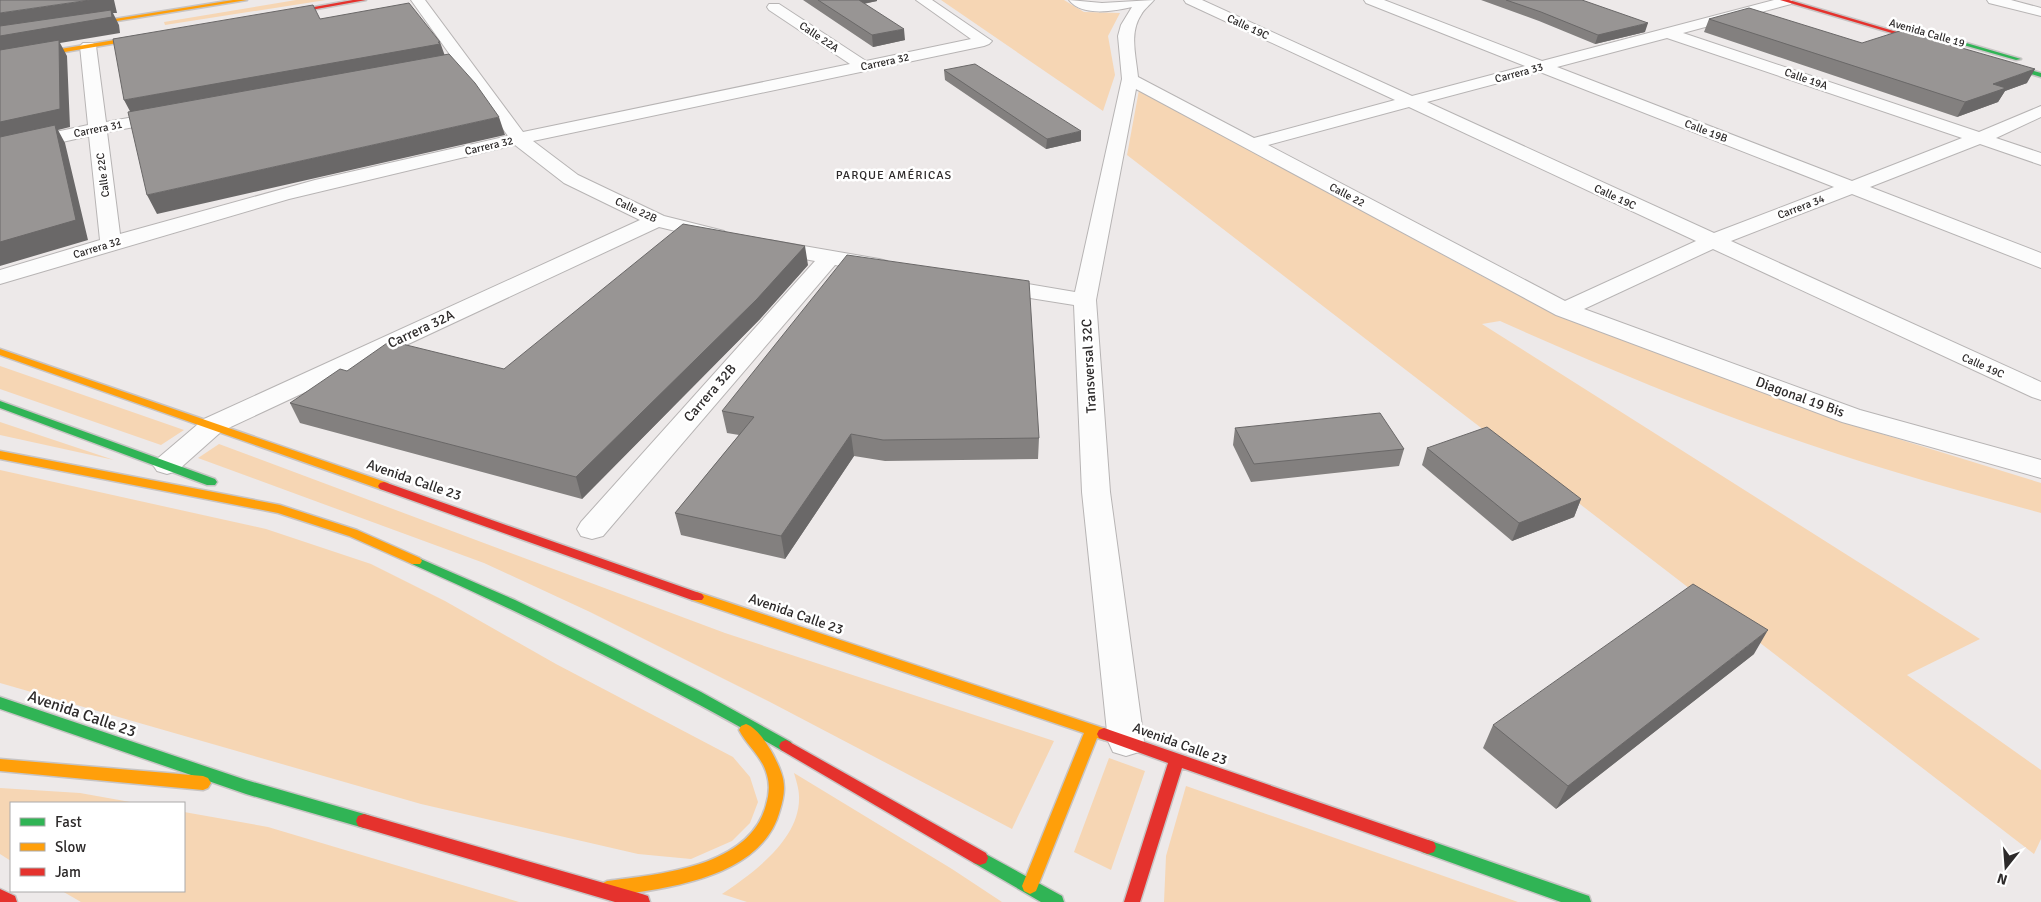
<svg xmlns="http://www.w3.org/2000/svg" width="2041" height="902" viewBox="0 0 2041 902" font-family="Signika,sans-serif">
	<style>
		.green { fill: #f6d6b4 }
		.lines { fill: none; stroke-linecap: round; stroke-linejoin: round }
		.street-casing { stroke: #b7b4b4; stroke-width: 2 }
		.fast-casing { stroke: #c7c4c4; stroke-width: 3 }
		.slow-casing { stroke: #c7c4c4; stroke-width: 3 }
		.jam-casing { stroke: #c7c4c4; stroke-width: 3 }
		.street { fill: #fcfcfc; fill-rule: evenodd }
		.fast { fill: #30b455; fill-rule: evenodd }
		.slow { fill: #ff9f0a; fill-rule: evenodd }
		.jam { fill: #e5322d; fill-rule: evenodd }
		.wall { fill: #83807f }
		.shaded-wall { fill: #6a6868 }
		.building { fill: #989594; stroke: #6a6868 }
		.labels { text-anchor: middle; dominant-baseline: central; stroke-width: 5; stroke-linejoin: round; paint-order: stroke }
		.far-street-label { font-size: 11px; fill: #2d2a2a; stroke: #fff }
		.far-neighbourhood-label { font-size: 12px; letter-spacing: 1px; fill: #2d2a2a; stroke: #fff }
		.street-label { font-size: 14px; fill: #2d2a2a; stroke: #fff }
		.near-street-label { font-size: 16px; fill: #2d2a2a; stroke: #fff }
	</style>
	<rect width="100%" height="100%" fill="#ede9e9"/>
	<path class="green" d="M296,0H326L165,25L164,22Z
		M941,0H1064L1084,12L1120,13L1108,36L1115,75L1103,111Z
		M1139,90L1491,281L1558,313L1747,386L1882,434L2041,483V513C1991,499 1941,486 1892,471C1757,431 1628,378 1500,321L1482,324L1980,639L1907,675L2041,770V839L2034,854L1127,155Z
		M0,366L184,430L161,445L0,389Z
		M0,422L114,460L0,435Z
		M219,444L725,633L1054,741L1012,829L770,702L590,612L484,563L198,458Z
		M0,470L266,529L371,564L445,601L556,664L733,757L750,777L758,802L750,823L732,841L691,859L638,854L421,804L0,683Z
		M1109,758L1145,771L1111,870L1074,852Z
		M794,773L952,869L1002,902H747L722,894C753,873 801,839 799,796C799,789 796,780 794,773Z
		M1186,786L1518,902H1164L1166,856Z
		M0,788L80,793L136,803H11V861L0,854Z
		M184,812L268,827L519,902H81L62,891H184Z"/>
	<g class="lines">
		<g class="street-casing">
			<path id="street" d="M411,0H425L523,132L850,64L769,10L767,7L769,4H779L866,61L971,39L916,0H932L992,41L989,44L984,46L533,141L578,175L664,216L724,231L728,235L724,239L717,241L659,227L222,431L177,471L167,474L157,471L153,465L157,459L204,419L640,220L564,183L515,145L289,199L0,284V270L100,240L89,136L0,156V144L88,125L80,46L83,43H93L96,46L106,122L167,111L173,112L176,116L173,120L167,121L107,132L120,234L315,180L508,136Z
				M1069,0L1102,3L1154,0C1150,5 1144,9 1141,15C1129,33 1136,56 1138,77L1254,138L1395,100L1186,3L1184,0H1202L1412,96L1525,66L1366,3L1364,0H1384L1542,61L1774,0H1792L1791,4L1683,33L1979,132L2041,106V117L1996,138L2041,153V165L1980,144L1870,187L2041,253V268L1852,194L1731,241L2041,382V400L2032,397L1713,249L1584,309L1860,410L2041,460V478L1842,422L1556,315L1136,89L1096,300L1110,492L1144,741L1139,752L1126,756L1113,752L1108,741L1082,492L1074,305L993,292L985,290L982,285L985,280L993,278L1075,292L1122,79L1118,36L1121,25L1132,7C1114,11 1082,17 1069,0ZM1667,38L1962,138L1852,181L1557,67ZM1540,72L1834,187L1714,233L1427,102ZM1409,107L1696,241L1565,301L1268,145Z
				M1987,0H2011L2041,8V16L1989,3Z
				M769,240L879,259L887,261L890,266L887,271L879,273L835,265L603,536L592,539L581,536L577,529L581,522L815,261L761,251L758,246L761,241Z"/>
		</g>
		<g class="fast-casing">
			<path id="fast" d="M1911,28H1915L2021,59L2016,60L1911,30Z
				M1996,60L2041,73V77L1994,63V61Z
				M0,401L215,479L217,482L215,485H207L0,408Z
				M416,557L515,600L608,645L701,692L791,742L793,746L791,750L786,752L781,750C661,682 538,620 412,564L410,561L412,558Z
				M0,697L246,780L364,814L370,816L372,821L370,826L364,828L246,794L0,709Z
				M1428,840L1583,894L1589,896L1591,902H1561L1422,852L1420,847L1422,842Z
				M980,851L1062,896L1064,902H1041L974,863L972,858L974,853Z"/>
		</g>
		<g class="slow-casing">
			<path id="slow" d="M233,0H247L80,27L77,25Z
				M151,34L154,36L153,37L0,63V59Z
				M0,349L388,483L390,486L384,490L380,489L0,355Z
				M0,451L280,505L357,530L420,558L422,561L420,564H412L349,536L278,513L0,459Z
				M697,592L1109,730L1111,734L1109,738L1104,740L1097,738L1036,891L1030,894L1024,891L1022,886L1084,733L692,600L690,597L692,594Z
				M746,724C761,729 776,758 781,772C786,785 784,797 780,810C762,879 666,888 607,897L601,894L599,889L601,884L607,881C660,874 750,867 766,805C769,795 770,785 767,775C762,756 747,746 739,730L741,726Z
				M0,759L203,776L208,778L211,783L208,788L203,790L0,771Z"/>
		</g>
		<g class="jam-casing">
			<path id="jam" d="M353,0H366L278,16L275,14Z
				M1780,0H1789L1934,43L1929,44Z
				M384,482L702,594L704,597L702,600H692L380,489L378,486L380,483Z
				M1104,728L1428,840L1434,842L1436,847L1434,852L1428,854L1182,768L1140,902H1124L1168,763L1099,738L1097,734L1099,730Z
				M786,740L986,853L988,858L986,863L980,865L974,863L781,750L779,746L781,742Z
				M364,814L642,894L648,896L650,902H615L364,828L358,826L356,821L358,816Z
				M0,889L15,896L17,902H0Z"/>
		</g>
		<use href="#street" class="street"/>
		<use href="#fast" class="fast"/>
		<use href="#slow" class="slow"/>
		<use href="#jam" class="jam"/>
	</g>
	<path class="wall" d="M803,0H877V1L864,4L905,40L873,47Z
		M1481,0H1582L1645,32L1595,44L1539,21Z
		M1709,19L1862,43H1946L2027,83L2005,91L1998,102L1957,117L1704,32Z
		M944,70L1081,141L1046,149L945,80Z
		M808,265L760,319L582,499L300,423L290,403L347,371L504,369Z
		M722,411L1039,438L1038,459L885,461L854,456L785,559L681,535L675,513L739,435L727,433Z
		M1235,428L1404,449L1399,466L1251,482L1233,445Z
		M1427,448L1581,499L1574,517L1512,541L1422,465Z
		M1754,654L1556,809L1483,748L1493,725Z"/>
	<path class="shaded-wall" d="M90,0H114L117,13H113L119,25L120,33L60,43L67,56L70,127L58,130L65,143L88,240L0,266V13Z
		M851,0H877V1L851,6Z
		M1648,23L1645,32L1595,44L1598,35Z
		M904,29L905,40L873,47L872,35Z
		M1949,39L1942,53L1941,42Z
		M440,42L445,56L132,115L124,100Z
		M2035,69L2027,83L2005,91L1998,102L1957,117L1965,102L1993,84Z
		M499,117L505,135L157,214L147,195Z
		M1081,131V141L1046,149L1047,139Z
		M805,246L808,265L760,319L582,499L576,477Z
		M851,434L854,456L785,559L781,536Z
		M1581,499L1574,517L1512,541L1519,523Z
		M1768,630L1754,654L1556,809L1568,786Z"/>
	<path class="building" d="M0,0H90L0,13Z
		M818,0H859L904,29L872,35Z
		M1506,0H1582L1648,23L1598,35L1541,12Z
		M409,3L440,42H438L440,44L124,100L113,39L313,5L320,19Z
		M1749,8L1862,43L1909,28L1949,39L1941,42L2035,69L1993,84L2006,88L1965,102L1709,19Z
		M111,10L112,17L0,36V26Z
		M59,40L60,109L0,122V50Z
		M449,54L475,83L499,117L147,195L128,112Z
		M975,64L1081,131L1047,139L944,70Z
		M55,125L76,220L0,242V137Z
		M683,224L805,246L757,299L576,477L290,403L340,369L347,371L390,341L504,369Z
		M847,255L1029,281L1039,438L883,440L851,434L781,536L675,513L754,417L722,411Z
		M1380,413L1404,449L1254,464L1235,428Z
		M1487,427L1581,499L1519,523L1427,448Z
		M1693,584L1768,630L1568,786L1493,725Z"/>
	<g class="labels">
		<g class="far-street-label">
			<text transform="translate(1248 27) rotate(25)">Calle 19C</text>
			<text transform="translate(1927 33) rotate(16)">Avenida Calle 19</text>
			<text transform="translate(819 37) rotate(34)">Calle 22A</text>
			<text transform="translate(885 62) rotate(-12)">Carrera 32</text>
			<text transform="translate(1519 73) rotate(-15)">Carrera 33</text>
			<text transform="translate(1806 79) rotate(19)">Calle 19A</text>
			<text transform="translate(98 129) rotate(-11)">Carrera 31</text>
			<text transform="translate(1706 131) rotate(21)">Calle 19B</text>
			<text transform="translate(489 146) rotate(-13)">Carrera 32</text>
			<text transform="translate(103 175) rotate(-97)">Calle 22C</text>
			<text transform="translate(1347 195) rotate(28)">Calle 22</text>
			<text transform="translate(1615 197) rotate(25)">Calle 19C</text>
			<text transform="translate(1801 207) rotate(-21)">Carrera 34</text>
			<text transform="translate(636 210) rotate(25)">Calle 22B</text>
			<text transform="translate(97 248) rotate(-17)">Carrera 32</text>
			<text transform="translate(1983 366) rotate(24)">Calle 19C</text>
		</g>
		<g class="far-neighbourhood-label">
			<text x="894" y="175">PARQUE AMÉRICAS</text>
		</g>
		<g class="street-label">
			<text transform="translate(421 329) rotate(-25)">Carrera 32A</text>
			<text transform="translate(1089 366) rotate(-93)">Transversal 32C</text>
			<text transform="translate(710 393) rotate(-49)">Carrera 32B</text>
			<text transform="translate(1800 397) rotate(20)">Diagonal 19 Bis</text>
			<text transform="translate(414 480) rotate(19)">Avenida Calle 23</text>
			<text transform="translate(796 614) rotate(19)">Avenida Calle 23</text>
			<text transform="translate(1180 744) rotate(20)">Avenida Calle 23</text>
		</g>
		<g class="near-street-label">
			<text transform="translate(82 714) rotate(19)">Avenida Calle 23</text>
		</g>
	</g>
	<rect x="10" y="802" width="175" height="90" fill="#ffffff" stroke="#abaaaa"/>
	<rect x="20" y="818" width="25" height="8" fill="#30b455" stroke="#abaaaa"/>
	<text x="55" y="827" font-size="15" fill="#2d2a2a">Fast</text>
	<rect x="20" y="843" width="25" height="8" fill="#ff9f0a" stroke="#abaaaa"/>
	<text x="55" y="852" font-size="15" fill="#2d2a2a">Slow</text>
	<rect x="20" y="868" width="25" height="8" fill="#e5322d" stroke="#abaaaa"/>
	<text x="55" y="877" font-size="15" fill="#2d2a2a">Jam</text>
	<g transform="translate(2006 867) rotate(197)" stroke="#ffffff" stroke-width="4" paint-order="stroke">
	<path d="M0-4L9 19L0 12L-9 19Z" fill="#2d2a2a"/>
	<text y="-8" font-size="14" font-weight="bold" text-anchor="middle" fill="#2d2a2a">N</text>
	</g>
</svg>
